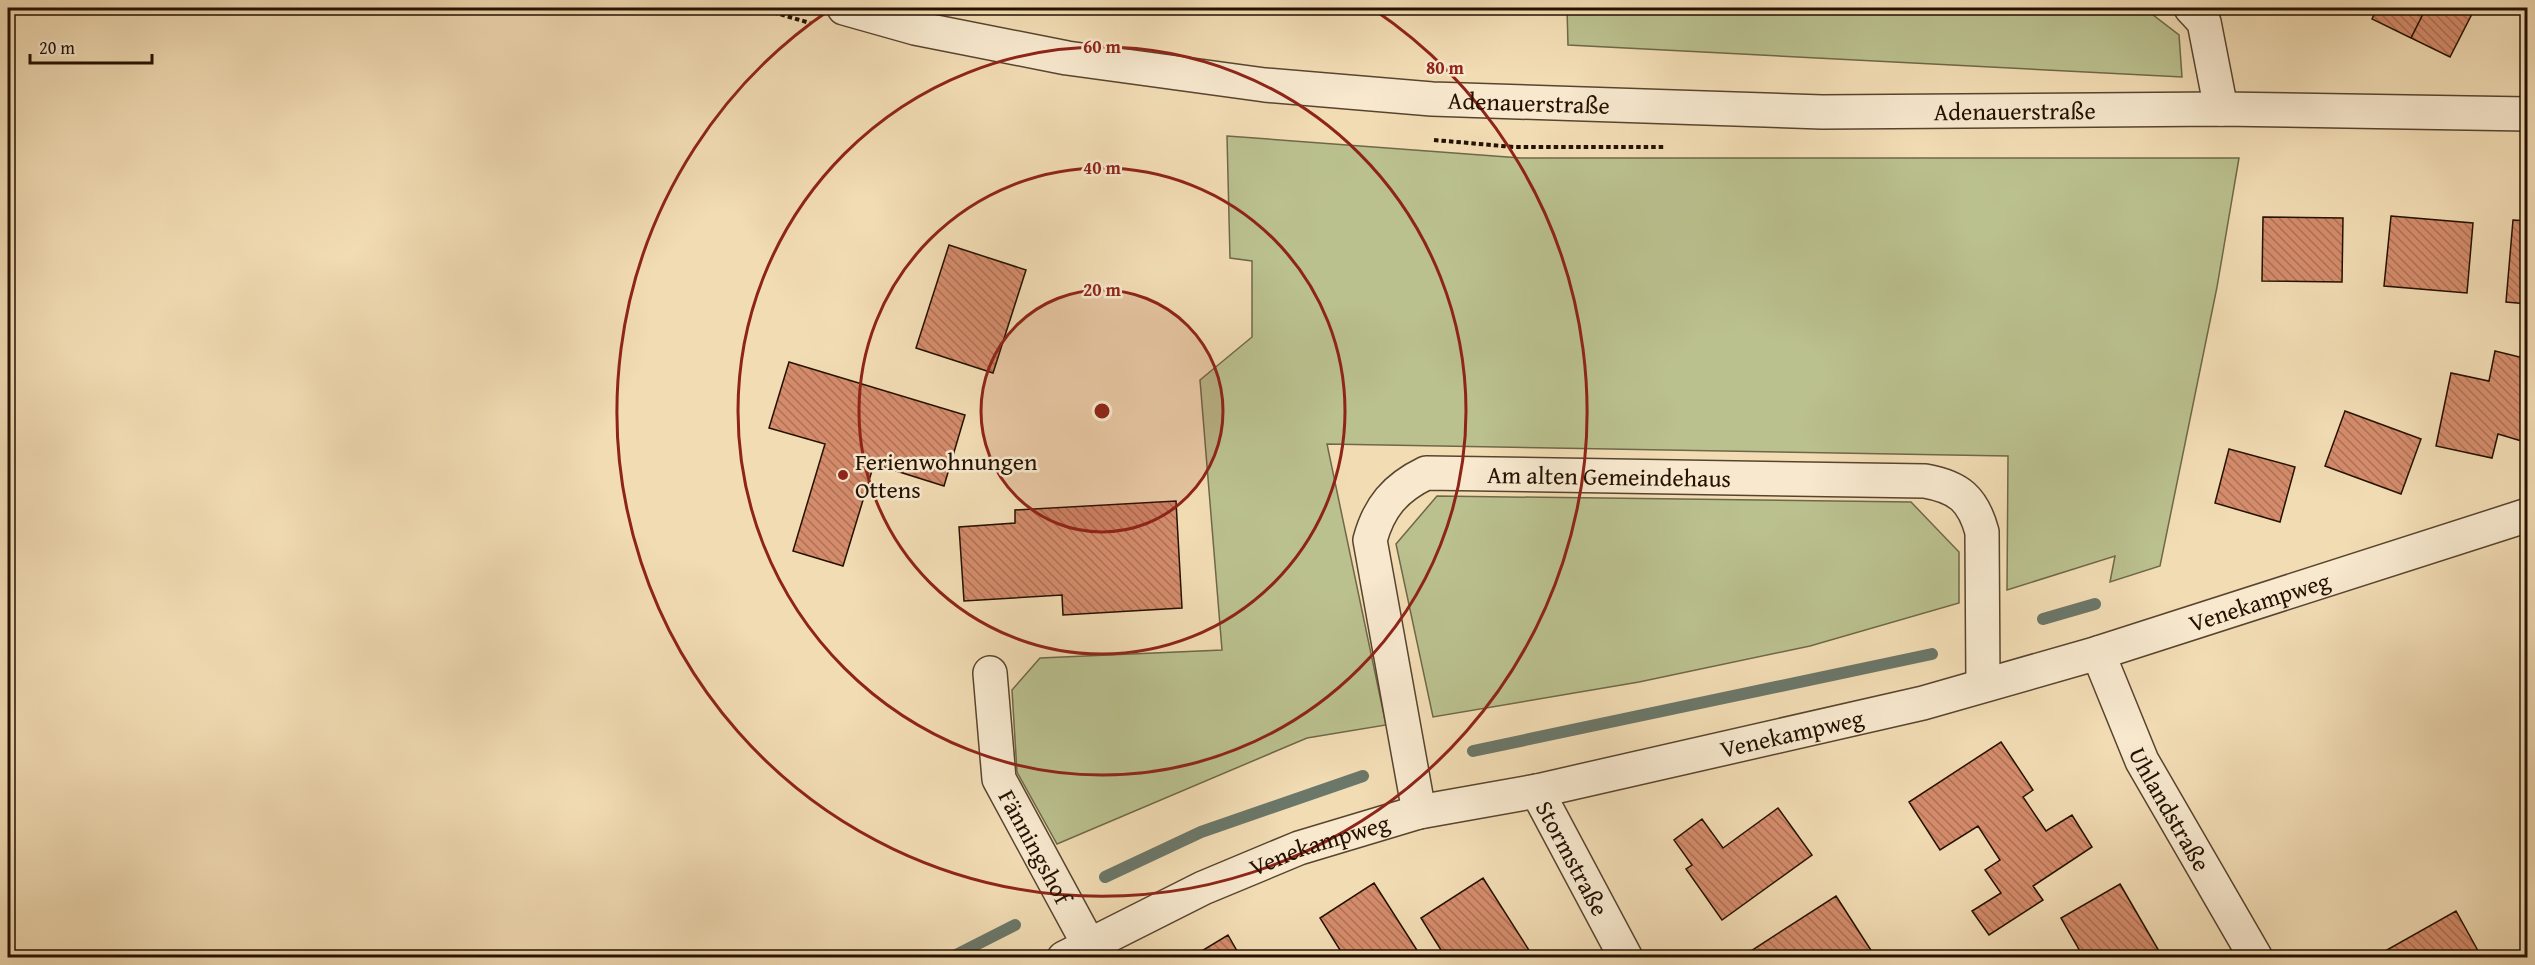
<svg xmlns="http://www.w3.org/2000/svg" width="2535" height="965" viewBox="0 0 2535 965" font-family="'Gentium Book Plus',serif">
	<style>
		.grass { fill: #bac08e; stroke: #6f6848; stroke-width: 1.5 }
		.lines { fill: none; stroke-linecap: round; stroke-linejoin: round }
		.stream { stroke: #6b7769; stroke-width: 12 }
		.building { fill: url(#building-back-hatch); stroke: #241101; stroke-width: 1.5 }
		.minor-casing { stroke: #58442e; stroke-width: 36 }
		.path { stroke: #241101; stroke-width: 4; stroke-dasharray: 4.5 3; stroke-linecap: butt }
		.minor { stroke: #f7e8ce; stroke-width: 33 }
		.ring { fill: none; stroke: #8f2418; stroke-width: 3 }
		.poi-dot { fill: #8f2418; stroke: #f7e8ce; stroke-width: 2 }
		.labels { text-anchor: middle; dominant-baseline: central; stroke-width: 5; stroke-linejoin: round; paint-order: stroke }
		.street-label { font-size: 24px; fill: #241101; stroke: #f7e8ce }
		.poi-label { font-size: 24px; fill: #241101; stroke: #f7e8ce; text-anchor: start }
		.centre { fill: #8f2418; stroke: #f7e8ce; stroke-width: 3 }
		.ring-label { font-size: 18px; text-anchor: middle; font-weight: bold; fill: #8f2418; stroke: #f7e8ce; stroke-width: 5; stroke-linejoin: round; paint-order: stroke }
	</style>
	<defs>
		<pattern id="building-back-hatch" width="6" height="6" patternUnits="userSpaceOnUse" patternTransform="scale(1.5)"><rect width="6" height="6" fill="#d58c6c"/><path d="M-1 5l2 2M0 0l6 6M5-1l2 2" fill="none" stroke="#ad7156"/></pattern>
	</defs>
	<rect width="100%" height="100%" fill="#f2dcb4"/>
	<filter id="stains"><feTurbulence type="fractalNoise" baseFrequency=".00333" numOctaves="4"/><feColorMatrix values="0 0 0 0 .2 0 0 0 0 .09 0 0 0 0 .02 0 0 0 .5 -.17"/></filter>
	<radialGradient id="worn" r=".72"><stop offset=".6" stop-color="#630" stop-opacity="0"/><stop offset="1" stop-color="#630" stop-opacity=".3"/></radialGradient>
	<path class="grass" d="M1567,8H2144L2179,35L2182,77L1568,45Z
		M1227,136L1521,158H2239L2217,287L2160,566L2110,582L2115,556L2007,590L2008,456L1327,444L1386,725L1307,738L1057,844L1017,772L1012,690L1040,658L1222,650L1200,380L1252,337V261L1230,258Z
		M1437,496L1911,502L1959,552V603L1810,646L1639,682L1433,717L1396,544Z"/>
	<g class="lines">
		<path class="stream" d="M2043,619L2095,604
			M1473,751L1932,654
			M1105,877L1201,832L1363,776
			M950,958L1015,925"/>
	</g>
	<path class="building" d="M2377,8H2426L2411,38L2372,19Z
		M2426,8H2475L2450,57L2411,38Z
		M2391,216L2473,223L2467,293L2384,286Z
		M2263,217L2343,218L2342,282L2262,281Z
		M2513,220L2528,221V304L2506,302Z
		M949,245L1026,270L993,373L916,348Z
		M2495,351L2528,359V443L2498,434L2492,458L2436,446L2451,373L2489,381Z
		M789,362L965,415L944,486L874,464L843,566L793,551L825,444L769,428Z
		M2345,411L2421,439L2401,494L2325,466Z
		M2229,449L2295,467L2280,522L2215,503Z
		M1176,501L1182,608L1063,615L1062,595L964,601L959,527L1015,523V510Z
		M2001,742L2033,790L2023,797L2046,831L2072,815L2092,847L2033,886L2043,900L1989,935L1972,911L2001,893L1985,870L2000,860L1978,826L1940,850L1909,802Z
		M1778,808L1812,855L1722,920L1686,869L1692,865L1674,840L1702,819L1723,848Z
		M1483,878L1534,958H1446L1421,918Z
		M1374,883L1422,958H1345L1320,918Z
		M2120,884L2163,958H2084L2061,918Z
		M1836,896L1876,958H1740Z
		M2456,911L2482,958H2389L2385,951Z
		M1228,935L1241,958H1190Z"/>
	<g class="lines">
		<g class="minor-casing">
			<g id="minor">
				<path id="s1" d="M844,8L915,28L1067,58L1265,85L1432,99L1822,112L2221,109L2528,114"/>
				<path d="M2191,8L2204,22L2221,109"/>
				<path id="s2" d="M2098,653L2142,761L2256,958"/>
				<path id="s3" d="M990,673L999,779L1089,945"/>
				<path id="s4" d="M1537,791L1626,958"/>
				<path id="s5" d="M1419,812L1370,540C1379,507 1395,488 1426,473L1925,481C1959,487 1973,499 1982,532L1983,685"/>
				<path id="s6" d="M1064,958L1203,888L1299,848L1419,812L1537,791L1923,703L2098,653L2528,515"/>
			</g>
		</g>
		<path class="path" d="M759,8L810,23
			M1434,140L1514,147H1664"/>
		<use href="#minor" class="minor"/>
	</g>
	<circle cx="1102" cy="411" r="121" fill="#8f2418" fill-opacity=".12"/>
	<g class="ring">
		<circle cx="1102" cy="411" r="121"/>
		<circle cx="1102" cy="411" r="243"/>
		<circle cx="1102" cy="411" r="364"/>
		<path d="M1373 9A485 485 0 1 1 831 9"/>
	</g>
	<circle class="poi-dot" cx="843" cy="475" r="6"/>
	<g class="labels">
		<g class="street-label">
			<text stroke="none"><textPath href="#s1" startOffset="693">Adenauerstraße</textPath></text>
			<text stroke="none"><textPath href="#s1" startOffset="1179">Adenauerstraße</textPath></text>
			<text stroke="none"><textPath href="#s5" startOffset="550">Am alten Gemeindehaus</textPath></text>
			<text stroke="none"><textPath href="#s6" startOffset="1252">Venekampweg</textPath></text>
			<text stroke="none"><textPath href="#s6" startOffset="766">Venekampweg</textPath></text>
			<text stroke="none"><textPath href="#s2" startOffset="172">Uhlandstraße</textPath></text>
			<text stroke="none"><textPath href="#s6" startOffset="280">Venekampweg</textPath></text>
			<text stroke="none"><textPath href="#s3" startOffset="183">Fänningshof</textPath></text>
			<text stroke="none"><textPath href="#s4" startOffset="76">Stormstraße</textPath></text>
		</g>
		<g class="poi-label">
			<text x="855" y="461">Ferienwohnungen<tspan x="855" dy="28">Ottens</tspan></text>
		</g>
	</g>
	<circle cx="1102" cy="411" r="9" class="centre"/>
	<g class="ring-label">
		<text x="1102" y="53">60 m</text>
		<text x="1445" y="74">80 m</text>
		<text x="1102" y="174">40 m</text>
		<text x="1102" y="296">20 m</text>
	</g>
	<rect width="2535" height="965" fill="none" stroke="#f2dcb4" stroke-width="30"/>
	<rect x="9" y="9" width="2517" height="947" fill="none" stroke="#241101" stroke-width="3"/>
	<rect x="15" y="15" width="2505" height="935" fill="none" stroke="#241101" stroke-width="1.5"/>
	<path d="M30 54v9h122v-9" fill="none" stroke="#241101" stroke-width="3"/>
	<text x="39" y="54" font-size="18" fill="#241101" stroke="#f7e8ce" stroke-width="4.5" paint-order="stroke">20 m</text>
	<rect width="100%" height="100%" filter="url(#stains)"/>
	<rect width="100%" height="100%" fill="url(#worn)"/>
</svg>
